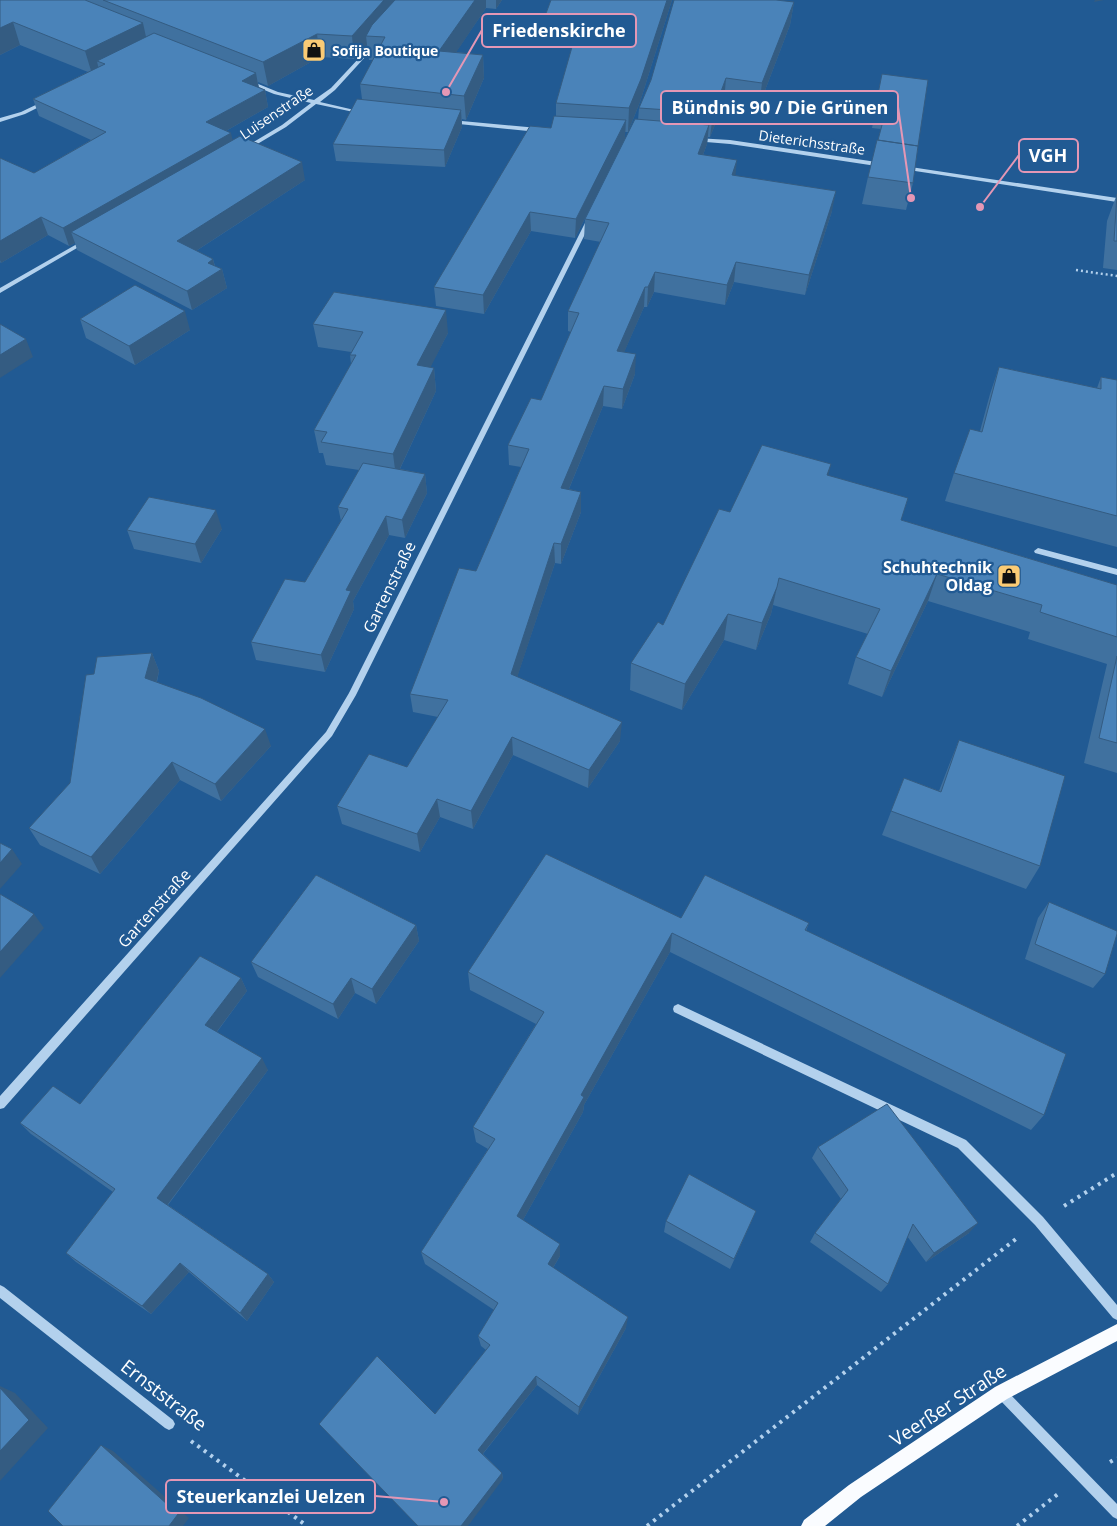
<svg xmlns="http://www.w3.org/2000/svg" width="1117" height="1526" viewBox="0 0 1117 1526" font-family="'Open Sans',sans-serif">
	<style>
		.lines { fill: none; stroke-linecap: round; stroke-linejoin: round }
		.path-far1 { stroke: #b3d1ed; stroke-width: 2.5; stroke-dasharray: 2 3; stroke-linecap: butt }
		.path { stroke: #b3d1ed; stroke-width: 4; stroke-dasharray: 3 5; stroke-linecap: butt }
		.minor { fill: #b3d1ed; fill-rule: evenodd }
		.major { fill: #fafcff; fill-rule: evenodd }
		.wall { fill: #40719f }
		.shaded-wall { fill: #345c82 }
		.building { fill: #4a83b9; stroke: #345c82 }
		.labels { text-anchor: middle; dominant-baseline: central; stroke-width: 4.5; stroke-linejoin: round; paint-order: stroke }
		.far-poi-label { font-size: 14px; font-weight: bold; fill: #fff; stroke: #215a93; text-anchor: start }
		.far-street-label { font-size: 14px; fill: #fff; stroke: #215a93 }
		.poi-label { font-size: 16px; font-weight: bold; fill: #fff; stroke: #215a93; text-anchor: end }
		.street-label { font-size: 16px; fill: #fff; stroke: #215a93 }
		.near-street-label { font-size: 19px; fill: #fff; stroke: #215a93 }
		.leader { fill: none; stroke: #e497b5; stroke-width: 2 }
		.callout-dot { fill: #e497b5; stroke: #215a93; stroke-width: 2 }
		.callout { fill: #215a93; stroke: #e497b5; stroke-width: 2 }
		.callout-label { font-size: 18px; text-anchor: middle; font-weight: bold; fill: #fff }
	</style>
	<rect width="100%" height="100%" fill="#215a93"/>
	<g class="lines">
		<path class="path-far1" d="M1076,270L1117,276"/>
		<path class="path" d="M1064,1206L1117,1173
			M191,1441L307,1526
			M1110,1462L1117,1458
			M647,1526L1016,1239
			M1017,1526L1058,1494"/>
		<path class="minor" d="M375,41L377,42V44L335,90L320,102L363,112V114L316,104L286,127L249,149H245V147L282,125L311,103L274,94L247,83V81H251L278,92L314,100L331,88Z
			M44,101L49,102L25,114L0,122V118L21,112Z
			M451,120L538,128L541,130L538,132L449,123V121Z
			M696,138L730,140L883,163L886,165L883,167L730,144L694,141V139Z
			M904,166L1117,198V202L902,169V167Z
			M588,217L593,218L356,695L332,736L4,1108L0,1109V1096L326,732L349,693Z
			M84,240L89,241L0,293V288Z
			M1038,548L1117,569V575L1035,553L1034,551Z
			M678,1004L966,1140L1043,1217L1117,1305V1320L1113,1318L1035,1225L958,1148L674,1012L673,1009L674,1006Z
			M0,1285L4,1287L173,1420L175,1424L173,1428L169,1430L165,1428L0,1298Z
			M1001,1387L1005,1389L1117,1504V1519L1113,1517L997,1397L995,1393L997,1389Z"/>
		<path class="major" d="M1117,1324V1341L1007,1399L861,1497L825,1526H801L804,1520L849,1485L995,1387Z"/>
	</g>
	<path class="wall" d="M0,0H502L496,9L486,8L456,52L483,55L484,78L466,120L462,119V127L445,167L336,161L333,144L362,99L360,84L373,60H369L367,45L354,59L320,57L268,86L258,82L259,87L265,90L268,107L226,131L232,140L305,180L196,251L213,259L215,266L222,269L227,288L192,310L77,250L75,243L69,246L48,235L1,263L0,262V158L34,173L91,140L39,116L33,99L88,72L20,45L0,55Z
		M551,0H672L640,102L628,132H625V139L575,238L531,231L484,314L436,306L434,287L551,128L556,116V103L574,42L545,40V16Z
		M794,2L790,25L759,106L724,102L710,137H708L707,144L703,155L735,175L832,211L805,295L734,282L725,305L654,292L647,307H644L624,352L635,374L622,409L603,406L569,489L581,492V512L561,564L555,563L517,677L620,741L588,788L513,755L473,829L440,817L420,852L342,824L337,806L407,767L438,717L413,712L410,694L476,571L521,467L509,465L508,445L541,400L571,332L568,331V311L601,242L584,239L585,219L638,120L639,108L651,80Z
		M882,74L918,146L913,183L906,210L862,204L868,177L881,129L872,128Z
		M1117,194V270L1103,268L1107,221Z
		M80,319L190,330L135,365L86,338Z
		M313,324L448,333L430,367L434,368L436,391L400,469L425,474L427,493L405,538L389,535L353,601L354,609L325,672L256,660L251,642L305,582L341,521L338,507L359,470L326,465L323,453H319L314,430L351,364L350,355L351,352L318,347Z
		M999,367L1097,388L1101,377L1117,380V547L945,501L954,473L980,431L990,394Z
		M829,476L901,520L1117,585V773L1084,763L1107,664L1028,639L1030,632L928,601L882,697L848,684L856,657L868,634L773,605L771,614L756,650L724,640L682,710L630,690L631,663L663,625L730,512Z
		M222,529L201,563L134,549L127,530Z
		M152,653L159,671L157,682L271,746L221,801L180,780L100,874L40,845L29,828L70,783L94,674Z
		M959,740L1040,866L1026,889L882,835L904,778L939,791L949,765Z
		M1049,902L1105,974L1093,988L1025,959L1038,918Z
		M681,918L809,923L806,931L1044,1115L1031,1130L670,952L584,1105L583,1112L523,1220L560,1256L553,1268L626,1328L578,1415L537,1385L483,1454L502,1473L503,1479L435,1414L486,1350L481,1346L478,1336L494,1310L425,1264L421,1252L488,1149L476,1142L473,1127L536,1024L470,990L468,972Z
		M416,925L419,941L376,1004L355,993L338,1019L258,977L251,962Z
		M241,978L247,991L217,1032L268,1070L168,1205L268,1274L274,1282L247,1321L189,1272L151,1314L76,1262L66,1253L113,1192L31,1134L20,1123L80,1104Z
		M818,1147L969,1233L926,1262L907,1236L888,1284L881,1292L810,1242L815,1233L841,1199L812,1158Z
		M756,1211L730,1269L664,1232L666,1221Z"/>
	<path class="shaded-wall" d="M384,0H407L366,36L367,45L354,59L352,36Z
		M475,0H486V8L441,75L439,51Z
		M496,0H502L496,9Z
		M667,0H672L640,102L628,132L629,108Z
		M1095,0H1104L1094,2Z
		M794,2L790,25L759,106L762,83Z
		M13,22L20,45L0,55V28Z
		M143,23L148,46L97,61L99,71L92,74L85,51Z
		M317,34L320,57L268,86L263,62Z
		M483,55L484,78L466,120L464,96Z
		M256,73L259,90L242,81Z
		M726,78L724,102L710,137L713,113Z
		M265,90L268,107L210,140L206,122Z
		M461,110L462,127L445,167L444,150Z
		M626,120L625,139L575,238L576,219Z
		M709,125L707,144L696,174L698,154Z
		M231,133L235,150L71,232L75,243L69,246L63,228Z
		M737,160L735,180L732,175Z
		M302,162L305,180L182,260L177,241Z
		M836,191L832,211L805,295L809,275Z
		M530,212L531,231L484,314L483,295Z
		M41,217L48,235L1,263L0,260V241Z
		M213,259L216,273L222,269L227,288L192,310L187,291L208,263Z
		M736,262L734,282L725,305L727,285Z
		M655,272L654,292L647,307L648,287Z
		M645,287L644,307L616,371L617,351Z
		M446,310L448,333L420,388L417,365Z
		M185,311L190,330L135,365L129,346Z
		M26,339L33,357L0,378V355Z
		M636,354L635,374L622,409L623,389Z
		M434,368L436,391L396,477L393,454Z
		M604,386L603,406L561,508V488Z
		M831,464L825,491L827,475Z
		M425,474L427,493L405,538L402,520Z
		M581,492V512L561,564V544Z
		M216,510L222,529L201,563L195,544Z
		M386,516L389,535L353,601L354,609L325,672L321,655L346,590Z
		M554,543L555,563L512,693L511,674Z
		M937,574L928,601L882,697L891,671Z
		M777,587L771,614L756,650L762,623Z
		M728,614L724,640L682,710L685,684Z
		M152,653L159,671L153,697L145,678Z
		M622,722L620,741L588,788L589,770Z
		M265,729L271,746L221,801L215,784Z
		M512,737L513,755L473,829L471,811Z
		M172,762L180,780L100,874L91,857Z
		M437,799L440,817L420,852L417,834Z
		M12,849L22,864L0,889V863Z
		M34,914L44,928L0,978V952Z
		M416,925L419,941L376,1004L372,989Z
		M672,933L670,952L584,1105L583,1112L518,1229L517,1216L581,1095Z
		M241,978L247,991L212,1038L205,1025Z
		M351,978L355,993L338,1019L333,1004Z
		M262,1058L268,1070L165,1208L157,1198Z
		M978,1223L969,1233L926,1262L934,1253Z
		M560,1244V1256L548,1276V1264Z
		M180,1263L189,1272L151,1314L142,1306Z
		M268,1274L274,1282L247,1321L240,1313Z
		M628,1317L626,1328L578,1415L579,1407Z
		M536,1376L537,1385L481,1456L478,1450Z
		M0,1386L15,1393L48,1428L0,1481Z
		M101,1445L113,1451L189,1518L183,1526H169Z
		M502,1473L503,1479L468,1526H461Z"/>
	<path class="building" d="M0,0H85L143,23L85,51L13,22L0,28Z
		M103,0H384L352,36L317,34L263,62Z
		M395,0H475L439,51L483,55L464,96L360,84L385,37L366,36L372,25Z
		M551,0H667L641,79L629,108L556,103L580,19L545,16Z
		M674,0H776L794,2L762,83L726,78L713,113L639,108L651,80Z
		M154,33L256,73L242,81L265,90L206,122L231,133L63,228L41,217L0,241V158L34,173L106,132L33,99L105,64L97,61Z
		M882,74L928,80L918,146L878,140L886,110L875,109Z
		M357,99L461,110L444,150L333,144Z
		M554,116L626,120L576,219L530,212L483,295L434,287L530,126L551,128Z
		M635,119L709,125L698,154L737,160L732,175L836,191L809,275L736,262L727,285L655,272L648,287H645L617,351L636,354L623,389L604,386L561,488L581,492L561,544L554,543L511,674L622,722L589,770L512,737L471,811L437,799L417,834L337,806L369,754L407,767L448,700L410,694L459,568L476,571L529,449L508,445L531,398L541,400L579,313L568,311L609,223L585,219Z
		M240,136L302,162L177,241L213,259L208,263L222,269L187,291L71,232Z
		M877,140L918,146L913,183L868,177Z
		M1117,194V241H1114Z
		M135,285L185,311L129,346L80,319Z
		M334,292L446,310L417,365L434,368L393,454L321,442L327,432L314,430L356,355H350L363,332L313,324Z
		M0,324L26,339L0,355Z
		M999,367L1101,389V377L1117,380V516L954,473L970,429L982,432Z
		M762,445L831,464L827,475L908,498L901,520L1117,585V637L1040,612L1042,605L937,574L891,671L856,657L880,609L779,578L777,587L762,623L728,614L685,684L631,663L658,622L663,625L719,509L730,512Z
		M363,463L425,474L402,520L386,516L346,590L351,591L321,655L251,642L285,579L305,582L348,509L338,507Z
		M149,497L216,510L195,544L127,530Z
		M152,653L145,678L201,698L265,729L215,784L172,762L91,857L29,828L70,783L86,675L94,674L97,657Z
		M1117,656V743L1099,738Z
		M959,740L1065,776L1040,866L891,811L904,778L941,792Z
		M0,843L12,849L0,863Z
		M546,854L681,918L705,875L809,923L805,930L1066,1054L1044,1115L672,933L581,1095L584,1097L517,1216L560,1244L548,1264L628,1317L579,1407L536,1376L478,1450L502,1473L461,1526H418L319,1424L377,1356L435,1414L490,1345L478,1336L498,1303L421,1252L495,1139L473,1127L544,1012L468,972Z
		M316,875L416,925L372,989L351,978L333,1004L251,962Z
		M0,894L34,914L0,952Z
		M1049,902L1117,931V934L1105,974L1035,944Z
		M200,956L241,978L205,1025L262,1058L157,1198L268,1274L240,1313L180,1263L142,1306L66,1253L115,1189L20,1123L53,1086L80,1104Z
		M887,1104L978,1223L934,1253L913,1224L888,1284L815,1233L848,1190L818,1147Z
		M689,1174L756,1211L734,1259L666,1221Z
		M0,1388L29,1420L0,1451Z
		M101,1445L178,1514L169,1526H63L48,1511Z"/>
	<defs>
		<g id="shop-square" transform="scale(1.25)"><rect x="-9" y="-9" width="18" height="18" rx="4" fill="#facb75" stroke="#215a93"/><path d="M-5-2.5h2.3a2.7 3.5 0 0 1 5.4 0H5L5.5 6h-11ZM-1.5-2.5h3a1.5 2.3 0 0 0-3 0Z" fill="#111"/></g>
	</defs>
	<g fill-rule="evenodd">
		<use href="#shop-square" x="314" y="50"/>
		<use href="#shop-square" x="1009" y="576"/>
	</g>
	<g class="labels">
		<g class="far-poi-label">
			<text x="332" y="50">Sofija Boutique</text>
		</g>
		<g class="far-street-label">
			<text transform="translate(276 112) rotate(-34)">Luisenstraße</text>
			<text transform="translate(812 142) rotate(8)">Dieterichsstraße</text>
		</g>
		<g class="poi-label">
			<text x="992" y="567">Schuhtechnik<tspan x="992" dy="18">Oldag</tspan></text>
		</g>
		<g class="street-label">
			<text transform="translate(389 587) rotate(-64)">Gartenstraße</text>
			<text transform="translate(154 908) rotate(-48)">Gartenstraße</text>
		</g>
		<g class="near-street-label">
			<text transform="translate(164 1395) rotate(38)">Ernststraße</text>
			<text transform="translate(948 1405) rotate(-33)">Veerßer Straße</text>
		</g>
	</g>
	<path class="leader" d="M446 92L482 30M911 198L898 107M980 207L1019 155M444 1502L375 1496"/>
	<g class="callout-dot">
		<circle cx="446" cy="92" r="5"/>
		<circle cx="911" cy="198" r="5"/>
		<circle cx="980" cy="207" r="5"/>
		<circle cx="444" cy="1502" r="5"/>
	</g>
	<g class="callout">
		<rect x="482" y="14" width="154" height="33" rx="5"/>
		<rect x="661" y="91" width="237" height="33" rx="5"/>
		<rect x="1019" y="139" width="59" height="33" rx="5"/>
		<rect x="166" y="1480" width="209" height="33" rx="5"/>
	</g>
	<g class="callout-label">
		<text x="559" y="37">Friedenskirche</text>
		<text x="780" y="114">Bündnis 90 / Die Grünen</text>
		<text x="1048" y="162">VGH</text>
		<text x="271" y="1503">Steuerkanzlei Uelzen</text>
	</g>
</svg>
